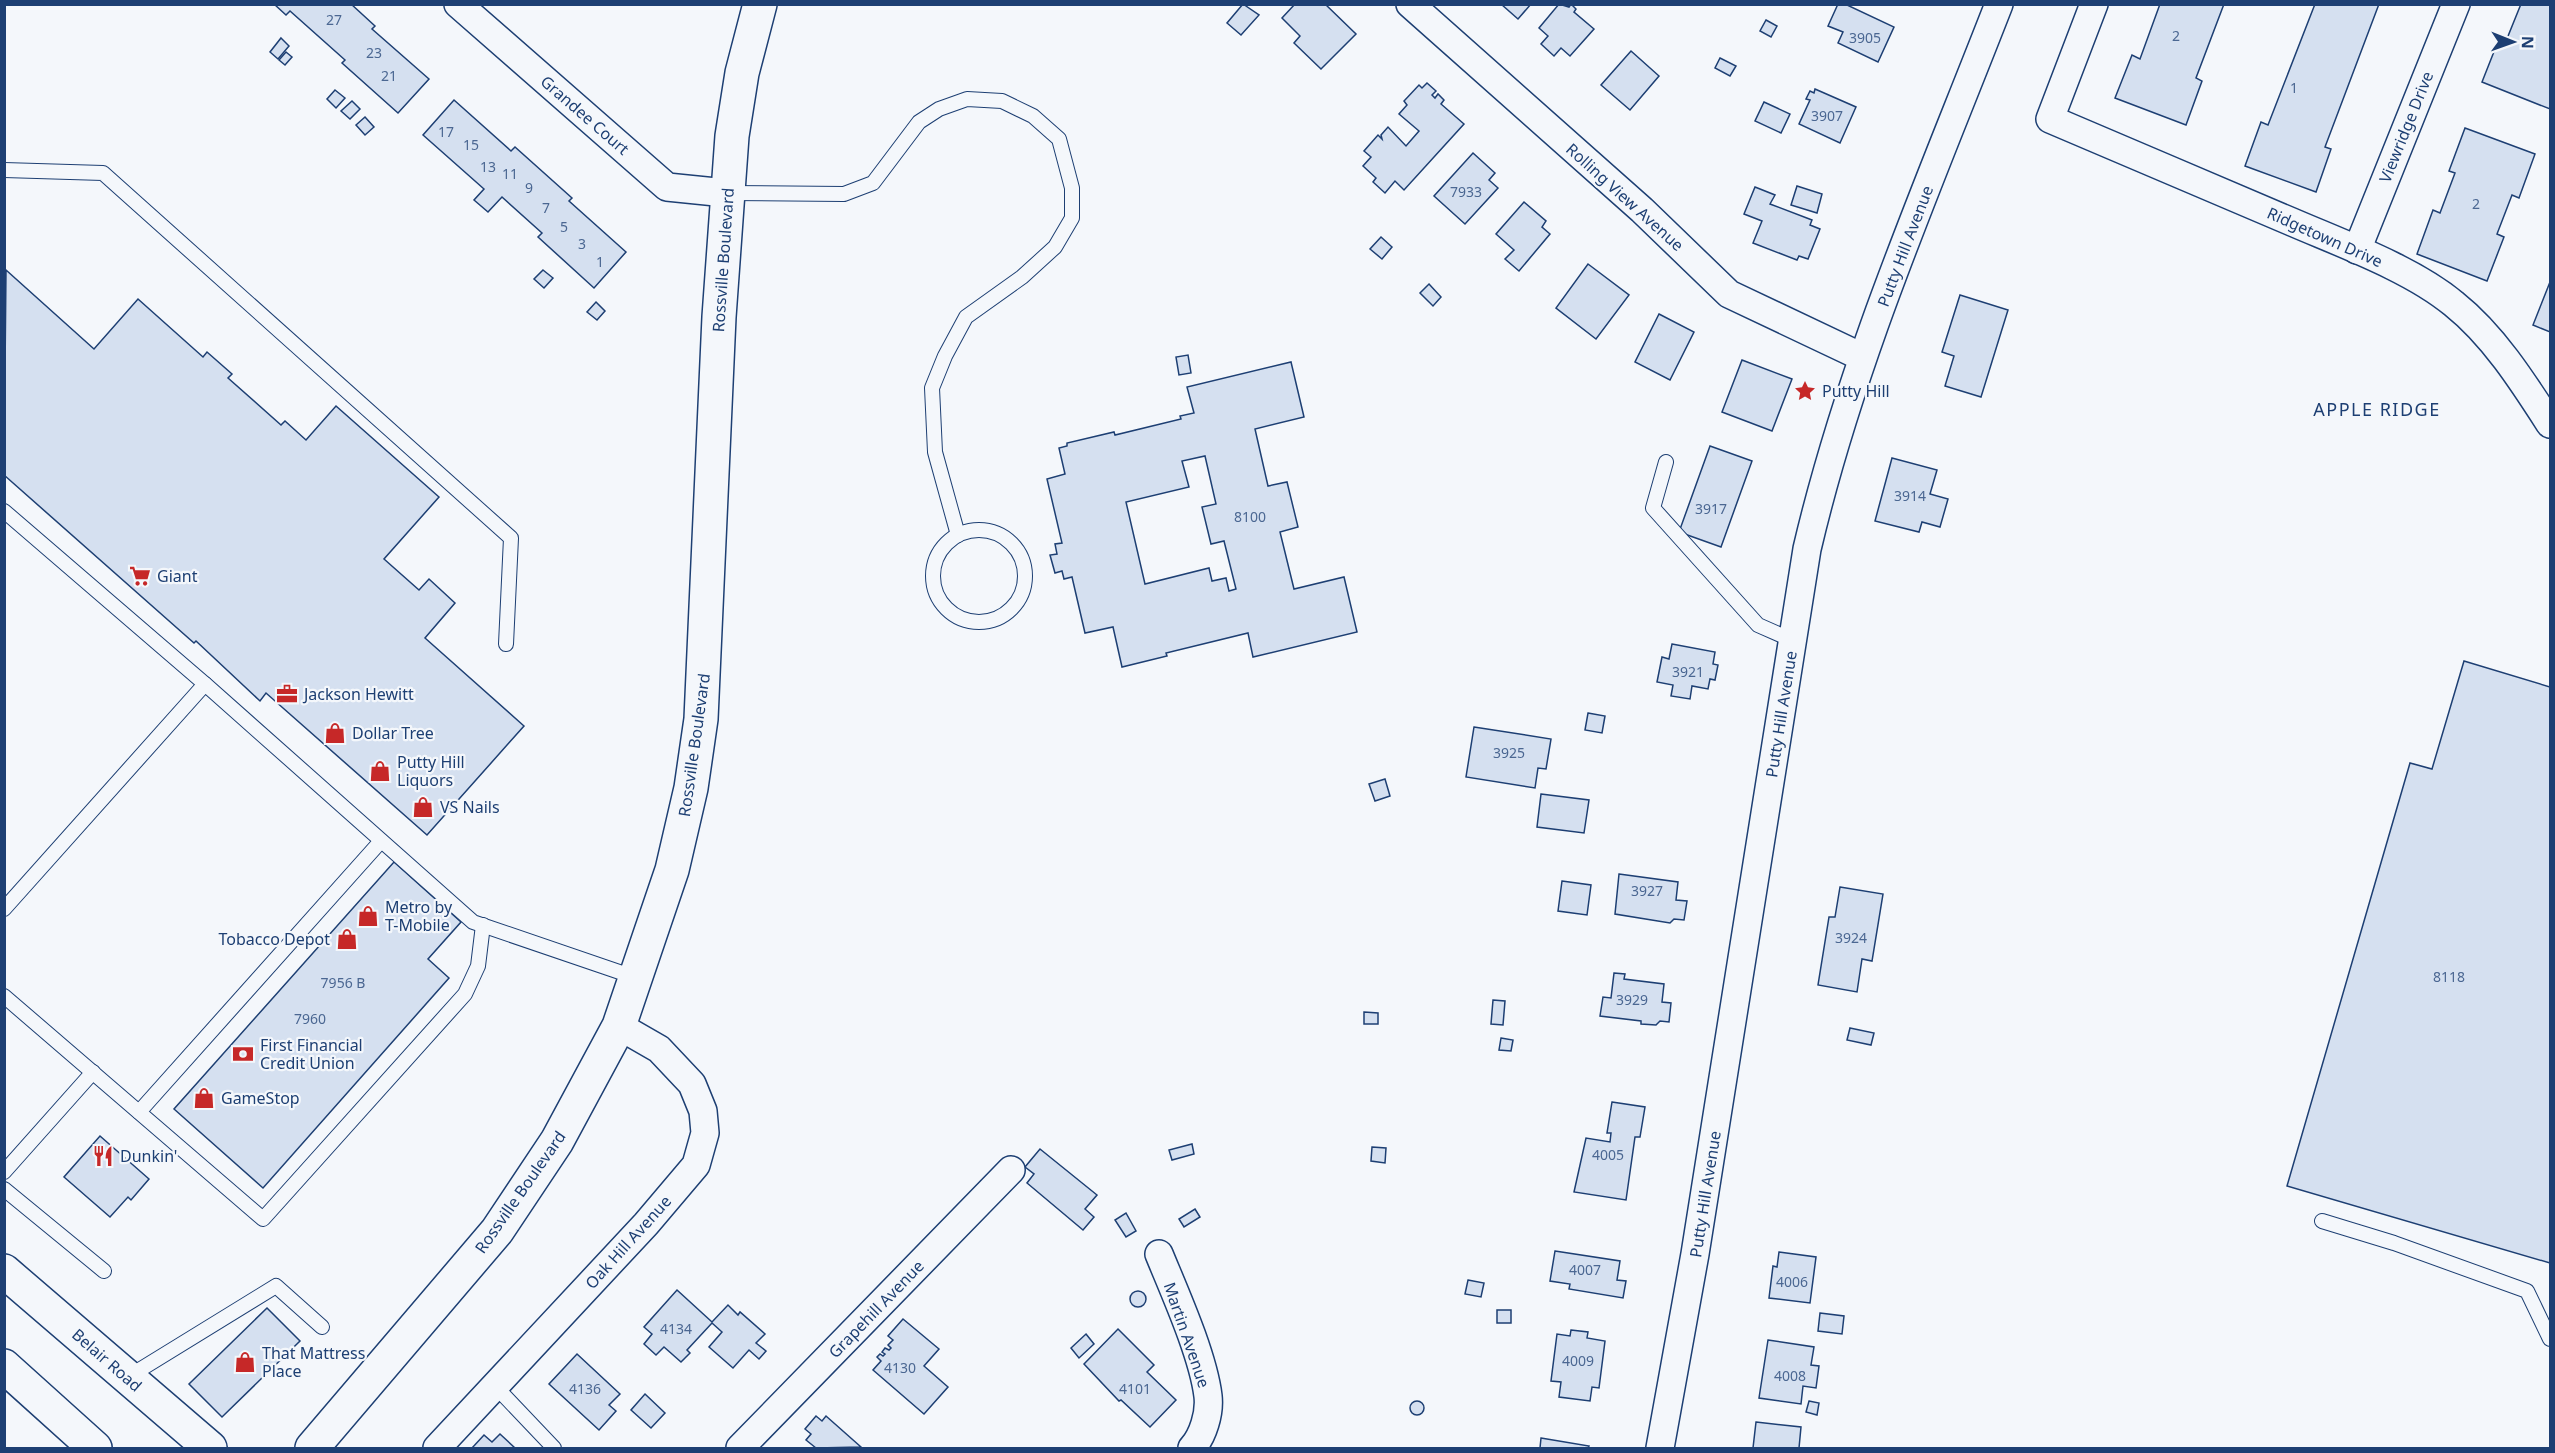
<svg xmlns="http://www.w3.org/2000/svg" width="2555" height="1453" font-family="'Noto Sans',sans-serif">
<rect width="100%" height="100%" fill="#f4f7fb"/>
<!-- building -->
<g fill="#d5e0f0" stroke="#1d3f73" stroke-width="1.5" fill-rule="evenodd">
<polygon points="274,4 351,4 375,26 372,29 429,79 398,113 342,63 345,60 290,11 286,15"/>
<polygon points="1243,4 1259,15 1241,35 1227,23"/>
<polygon points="1295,4 1325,4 1356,34 1321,69 1294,43 1300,36 1282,18"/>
<polygon points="1501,4 1531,4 1518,19"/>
<polygon points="1559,4 1569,7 1571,4 1576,9 1574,12 1594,29 1570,56 1561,48 1554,56 1541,44 1548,36 1539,28"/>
<polygon points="1838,4 1845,4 1894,27 1878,62 1838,43 1843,32 1828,26"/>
<polygon points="2160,4 2224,4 2196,78 2202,81 2186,125 2115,98 2132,55 2140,59"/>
<polygon points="2315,4 2379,4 2325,147 2331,149 2316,192 2245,166 2261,122 2268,125"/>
<polygon points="2521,4 2550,4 2550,109 2482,82 2499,39 2506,41"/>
<polygon points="1766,20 1777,26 1771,37 1760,31"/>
<polygon points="281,38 289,46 278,59 270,52"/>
<polygon points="1631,51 1659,76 1630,110 1601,85"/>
<polygon points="286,52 292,57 285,65 279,60"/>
<polygon points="1720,58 1736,66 1730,76 1715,68"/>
<polygon points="1427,83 1436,91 1432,95 1435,98 1438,94 1444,100 1441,104 1464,124 1404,190 1395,181 1385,193 1373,182 1376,178 1363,166 1371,157 1364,151 1378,135 1382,139 1381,135 1388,127 1406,146 1419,131 1399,114 1407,105 1404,101 1419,85 1422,88"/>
<polygon points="1815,89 1856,107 1840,143 1799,124 1810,100 1806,99 1810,91 1814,93"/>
<polygon points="335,90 345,98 336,108 327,99"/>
<polygon points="454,100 511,151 515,147 572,198 569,201 626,252 594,288 538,237 542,233 502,197 488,212 474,200 484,189 423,135"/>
<polygon points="352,101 360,109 350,119 341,111"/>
<polygon points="1764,102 1790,114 1781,133 1755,121"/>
<polygon points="365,117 374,127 365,135 356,125"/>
<polygon points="2465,128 2535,154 2519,198 2512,195 2497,234 2504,237 2487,281 2417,254 2433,210 2440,213 2455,173 2449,171"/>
<polygon points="1473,153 1495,173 1489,180 1498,188 1465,224 1434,196"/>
<polygon points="1797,186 1822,194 1817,213 1791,205"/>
<polygon points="1755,187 1775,195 1770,204 1812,220 1810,225 1820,229 1808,259 1799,256 1797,260 1753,243 1762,221 1744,214"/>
<polygon points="1524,202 1546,221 1542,227 1550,234 1519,271 1505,259 1514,250 1496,234"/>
<polygon points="1381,237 1392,247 1382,259 1370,249"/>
<polygon points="1588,264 1629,295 1596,339 1556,308"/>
<polygon points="6,270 94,349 138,299 203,357 207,352 232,374 228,378 281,425 285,421 306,440 336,406 439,497 384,559 419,590 429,579 455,603 425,638 524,726 427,835 266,693 260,701 196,641 194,643 4,475"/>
<polygon points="543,270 553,278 544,288 534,279"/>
<polygon points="2550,282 2550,332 2533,325"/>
<polygon points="1429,284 1441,297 1433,306 1420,293"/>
<polygon points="1960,295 2008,310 1981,397 1945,386 1954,356 1942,352"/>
<polygon points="596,302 605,311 597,320 587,312"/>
<polygon points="1659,314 1694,332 1670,380 1635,362"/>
<polygon points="1188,355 1191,373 1179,375 1176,357"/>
<polygon points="1742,360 1792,379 1772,431 1722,412"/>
<path d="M1291 362 1304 417 1255 429 1268 486 1287 482 1298 527 1280 532 1294 589 1344 577 1357 632 1253 657 1248 633 1166 653 1167 656 1122 667 1113 627 1085 633 1072 577 1064 579 1062 571 1055 573 1050 555 1057 554 1055 544 1062 543 1047 479 1065 474 1059 448 1067 446V443L1114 432 1115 435 1181 419 1180 416 1194 413 1187 387ZM1205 456 1216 504 1202 507 1211 544 1224 541 1236 589 1229 591 1226 578 1212 581 1209 568 1145 584 1126 502 1189 487 1182 461Z"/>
<polygon points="1710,446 1752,461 1721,547 1679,532"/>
<polygon points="1892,458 1937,470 1930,494 1948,499 1940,527 1922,522 1919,532 1875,521"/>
<polygon points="1672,644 1715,652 1713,664 1718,665 1715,680 1710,679 1708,689 1692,686 1690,699 1671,696 1673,685 1657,682 1662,657 1669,659"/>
<polygon points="2464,661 2550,687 2550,1263 2287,1186 2410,763 2432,769"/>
<polygon points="1588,713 1605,716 1602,733 1585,730"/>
<polygon points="1474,727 1551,739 1546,769 1538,768 1535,788 1466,777"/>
<polygon points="1385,779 1390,796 1375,801 1369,784"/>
<polygon points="1541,794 1589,800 1584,833 1537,827"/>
<polygon points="394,862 461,922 428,959 449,978 263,1188 174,1109"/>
<polygon points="1619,874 1678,882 1676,900 1687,901 1684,920 1674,919 1670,923 1615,914"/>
<polygon points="1562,881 1591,885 1587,915 1558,911"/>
<polygon points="1840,887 1883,894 1872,961 1862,959 1857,992 1818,985 1829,917 1835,917"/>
<polygon points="1614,973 1625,974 1624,979 1664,984 1662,1002 1671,1003 1669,1022 1660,1021 1656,1025 1641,1024 1641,1021 1600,1016 1603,997 1611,998"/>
<polygon points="1493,1000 1505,1001 1503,1025 1491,1024"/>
<polygon points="1364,1012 1378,1013 1378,1024 1364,1024"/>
<polygon points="1850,1028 1874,1033 1871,1045 1847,1040"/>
<polygon points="1501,1038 1513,1040 1511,1051 1499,1050"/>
<polygon points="1612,1102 1645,1107 1640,1137 1635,1137 1626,1200 1574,1192 1586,1138 1610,1142 1611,1133 1607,1133"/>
<polygon points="100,1136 149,1179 131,1200 128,1197 110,1217 64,1177"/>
<polygon points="1192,1144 1194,1154 1172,1160 1169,1150"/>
<polygon points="1372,1147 1386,1148 1385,1163 1371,1161"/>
<polygon points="1040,1149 1097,1195 1085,1209 1094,1217 1083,1230 1027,1183 1034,1174 1025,1167"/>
<polygon points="1195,1209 1200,1217 1184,1227 1179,1219"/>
<polygon points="1126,1213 1136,1231 1126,1237 1115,1220"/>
<polygon points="1555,1251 1620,1261 1617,1280 1626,1281 1623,1298 1569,1289 1570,1284 1550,1281"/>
<polygon points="1779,1252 1816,1257 1810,1303 1769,1298 1773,1266 1777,1267"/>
<polygon points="1468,1280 1484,1283 1481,1297 1465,1294"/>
<polygon points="677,1290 712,1322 728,1305 738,1315 740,1312 765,1334 756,1343 766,1351 759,1359 749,1350 733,1368 709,1347 722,1332 712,1323 687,1350 690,1353 681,1362 664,1347 656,1355 644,1344 652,1334 644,1327"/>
<circle cx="1138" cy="1299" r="8"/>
<polygon points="267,1308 300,1341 222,1417 189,1384"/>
<rect x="1497" y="1310" width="14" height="13"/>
<polygon points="1820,1313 1844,1316 1842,1334 1818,1331"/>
<polygon points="903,1319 939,1349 924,1366 948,1387 924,1414 873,1370 881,1361 877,1357 880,1354 883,1356 885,1354 882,1352 885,1348 889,1350 891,1348 888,1345 893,1340 888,1336"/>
<polygon points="1118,1329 1154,1365 1147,1372 1176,1400 1150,1427 1121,1400 1119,1401 1084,1364"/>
<polygon points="1571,1330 1588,1332 1587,1338 1605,1341 1599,1388 1592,1387 1590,1401 1559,1397 1561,1382 1551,1381 1557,1334 1570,1336"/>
<polygon points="1086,1334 1094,1344 1079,1358 1071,1348"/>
<polygon points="1768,1340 1814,1347 1811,1365 1819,1366 1816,1388 1803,1386 1801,1404 1759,1398"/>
<polygon points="577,1354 620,1394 609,1405 616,1411 599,1430 549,1384"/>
<polygon points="645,1394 665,1413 651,1428 631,1410"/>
<circle cx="1417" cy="1408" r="7"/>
<polygon points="1809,1401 1819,1403 1817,1415 1806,1412"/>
<polygon points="816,1416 822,1421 826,1416 861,1447 816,1448 806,1440 811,1434 805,1429"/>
<polygon points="1756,1422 1801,1427 1799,1448 1753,1448"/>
<polygon points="500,1434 515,1448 472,1448 484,1435 492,1442"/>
<polygon points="1541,1438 1589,1446 1588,1448 1540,1448"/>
</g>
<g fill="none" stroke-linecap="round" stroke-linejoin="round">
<defs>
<g id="service">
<polyline points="4,170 103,173 511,538 506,644"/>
<polyline points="726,193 844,194 873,183 919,122 939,109 967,99 1002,101 1033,116 1059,139 1072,188 1072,218 1055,247 1022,277 966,317 945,356 932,388 935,452 958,535"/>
<polyline points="1666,462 1653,508 1758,625 1792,640"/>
<polyline points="4,511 205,684"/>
<circle cx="979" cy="576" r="46"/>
<polyline points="4,909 205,684 473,922 637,978"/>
<polyline points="4,996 263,1219 465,994 478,966 483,925"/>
<polyline points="139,1112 381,841"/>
<polyline points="4,1172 93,1072"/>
<polyline points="4,1189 104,1271"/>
<polyline points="2322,1221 2394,1243 2527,1291 2550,1339"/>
<polyline points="128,1377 276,1286 322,1327"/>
<polyline points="495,1386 554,1448"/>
</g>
<g id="minor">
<polyline points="458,4 667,187 726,193"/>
<polyline points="1410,4 1642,210 1729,294 1862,357"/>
<path d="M2094 4 2050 119C2131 153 2211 188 2292 222 2343 244 2412 269 2454 304 2493 335 2523 382 2550 424"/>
<polyline points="2357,250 2456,4"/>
<path d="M1159 1254C1175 1293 1203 1355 1208 1396 1210 1413 1203 1436 1192 1448"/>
<polyline points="437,1448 646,1224 696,1165 705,1133 703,1111 692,1084 659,1049 619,1026"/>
<polyline points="740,1448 1011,1170"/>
<path d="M1660 1448 1695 1254 1807 549C1851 361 1929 184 1999 4"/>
</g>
<polyline id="secondary" points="312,1448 497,1231 557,1141 619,1026 672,870 691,788 701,719 719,317 732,136 742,73 760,4"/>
<g id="trunk">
<polyline points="4,1271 210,1448"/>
<polyline points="4,1366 95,1448"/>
</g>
</defs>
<!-- service casing -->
<use href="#service" stroke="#1d3f73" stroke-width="16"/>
<!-- minor casing -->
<use href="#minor" stroke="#1d3f73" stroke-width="30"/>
<!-- secondary casing -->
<use href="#secondary" stroke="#1d3f73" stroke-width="36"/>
<!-- trunk casing -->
<use href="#trunk" stroke="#1d3f73" stroke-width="36"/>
<!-- service -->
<use href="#service" stroke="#f4f7fb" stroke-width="14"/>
<!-- minor -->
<use href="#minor" stroke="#f4f7fb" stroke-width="27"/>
<!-- secondary -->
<use href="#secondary" stroke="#f4f7fb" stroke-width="33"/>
<!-- trunk -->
<use href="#trunk" stroke="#f4f7fb" stroke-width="33"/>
</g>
<!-- icons -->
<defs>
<symbol id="sight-bare" viewBox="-9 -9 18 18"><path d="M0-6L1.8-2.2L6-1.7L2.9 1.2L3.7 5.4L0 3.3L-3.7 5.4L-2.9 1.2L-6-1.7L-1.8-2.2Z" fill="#c62828" stroke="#f4f7fb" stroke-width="2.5" paint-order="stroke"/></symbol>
<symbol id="supermarket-bare" viewBox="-9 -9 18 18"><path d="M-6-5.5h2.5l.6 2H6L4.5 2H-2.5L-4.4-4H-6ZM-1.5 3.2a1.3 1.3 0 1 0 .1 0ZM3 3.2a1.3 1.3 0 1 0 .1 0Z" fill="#c62828" stroke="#f4f7fb" stroke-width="2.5" paint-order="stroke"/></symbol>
<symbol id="office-bare" viewBox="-9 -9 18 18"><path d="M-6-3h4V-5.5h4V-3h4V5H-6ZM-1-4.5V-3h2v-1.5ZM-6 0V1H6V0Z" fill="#c62828" stroke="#f4f7fb" stroke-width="2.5" paint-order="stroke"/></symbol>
<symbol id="shop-bare" viewBox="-9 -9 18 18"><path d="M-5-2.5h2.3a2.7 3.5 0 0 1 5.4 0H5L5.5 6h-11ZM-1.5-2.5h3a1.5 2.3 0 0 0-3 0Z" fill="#c62828" stroke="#f4f7fb" stroke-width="2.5" paint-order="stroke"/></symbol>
<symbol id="bank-bare" viewBox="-9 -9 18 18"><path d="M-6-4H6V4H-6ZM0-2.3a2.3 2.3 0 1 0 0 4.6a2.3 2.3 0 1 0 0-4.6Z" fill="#c62828" stroke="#f4f7fb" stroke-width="2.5" paint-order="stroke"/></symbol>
<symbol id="restaurant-bare" viewBox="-9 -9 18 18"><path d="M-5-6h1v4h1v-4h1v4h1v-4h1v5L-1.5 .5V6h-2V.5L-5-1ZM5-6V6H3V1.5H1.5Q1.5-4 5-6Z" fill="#c62828" stroke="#f4f7fb" stroke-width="2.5" paint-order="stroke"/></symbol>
</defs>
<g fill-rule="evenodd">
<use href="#sight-bare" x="1790" y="376" width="30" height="30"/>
<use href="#supermarket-bare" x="125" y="561" width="30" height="30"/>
<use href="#office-bare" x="272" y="679" width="30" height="30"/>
<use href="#shop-bare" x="320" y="718" width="30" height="30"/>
<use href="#shop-bare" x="365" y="756" width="30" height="30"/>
<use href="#shop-bare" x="408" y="792" width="30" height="30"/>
<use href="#shop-bare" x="353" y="901" width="30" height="30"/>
<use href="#shop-bare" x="332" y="924" width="30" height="30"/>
<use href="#bank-bare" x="228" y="1039" width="30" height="30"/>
<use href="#shop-bare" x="189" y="1083" width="30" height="30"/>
<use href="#restaurant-bare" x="88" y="1141" width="30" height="30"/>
<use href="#shop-bare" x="230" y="1347" width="30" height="30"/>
</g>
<g text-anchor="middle" stroke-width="4.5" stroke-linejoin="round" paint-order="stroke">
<!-- number labels -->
<g font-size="14" fill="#4b6792">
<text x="334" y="25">27</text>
<text x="2176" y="41">2</text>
<text x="1865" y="43">3905</text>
<text x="374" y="58">23</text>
<text x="389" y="81">21</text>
<text x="2294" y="93">1</text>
<text x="1827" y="121">3907</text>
<text x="446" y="137">17</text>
<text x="471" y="150">15</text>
<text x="488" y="172">13</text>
<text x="510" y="179">11</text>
<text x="529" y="193">9</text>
<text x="1466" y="197">7933</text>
<text x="2476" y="209">2</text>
<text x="546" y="213">7</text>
<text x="564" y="232">5</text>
<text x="582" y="249">3</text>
<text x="600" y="267">1</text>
<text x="1910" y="501">3914</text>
<text x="1711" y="514">3917</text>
<text x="1250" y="522">8100</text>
<text x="1688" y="677">3921</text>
<text x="1509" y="758">3925</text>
<text x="1647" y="896">3927</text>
<text x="1851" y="943">3924</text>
<text x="2449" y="982">8118</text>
<text x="343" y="988">7956 B</text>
<text x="1632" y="1005">3929</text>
<text x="310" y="1024">7960</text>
<text x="1608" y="1160">4005</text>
<text x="1585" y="1275">4007</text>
<text x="1792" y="1287">4006</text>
<text x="676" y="1334">4134</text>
<text x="1578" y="1366">4009</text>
<text x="900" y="1373">4130</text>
<text x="1790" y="1381">4008</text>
<text x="585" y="1394">4136</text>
<text x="1135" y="1394">4101</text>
</g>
<!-- street labels -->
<g font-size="16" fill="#1d3f73" stroke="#f4f7fb">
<text transform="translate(585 115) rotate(41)" y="6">Grandee Court</text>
<text transform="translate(2406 127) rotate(-68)" y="6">Viewridge Drive</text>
<text transform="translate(1625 197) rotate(42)" y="6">Rolling View Avenue</text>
<text transform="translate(2325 237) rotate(24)" y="6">Ridgetown Drive</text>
<text transform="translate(1905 246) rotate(-69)" y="6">Putty Hill Avenue</text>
<text transform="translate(723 260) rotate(-86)" y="6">Rossville Boulevard</text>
<text transform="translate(1781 714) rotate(-81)" y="6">Putty Hill Avenue</text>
<text transform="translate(694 745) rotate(-82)" y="6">Rossville Boulevard</text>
<text transform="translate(520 1192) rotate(-55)" y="6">Rossville Boulevard</text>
<text transform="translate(1705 1194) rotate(-81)" y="6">Putty Hill Avenue</text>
<text transform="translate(628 1242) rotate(-48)" y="6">Oak Hill Avenue</text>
<text transform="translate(876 1309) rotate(-46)" y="6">Grapehill Avenue</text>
<text transform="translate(1187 1335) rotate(71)" y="6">Martin Avenue</text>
<text transform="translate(107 1360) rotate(41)" y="6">Belair Road</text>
</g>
<!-- poi labels -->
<g font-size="16" fill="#1d3f73" stroke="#f4f7fb" text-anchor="start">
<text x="1822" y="397">Putty Hill</text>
<text x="157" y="582">Giant</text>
<text x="304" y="700">Jackson Hewitt</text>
<text x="352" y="739">Dollar Tree</text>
<text x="397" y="768">Putty Hill<tspan x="397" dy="18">Liquors</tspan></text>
<text x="440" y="813">VS Nails</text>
<text x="385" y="913">Metro by<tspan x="385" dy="18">T-Mobile</tspan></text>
<text x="330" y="945" text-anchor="end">Tobacco Depot</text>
<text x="260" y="1051">First Financial<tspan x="260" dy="18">Credit Union</tspan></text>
<text x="221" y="1104">GameStop</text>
<text x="120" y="1162">Dunkin'</text>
<text x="262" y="1359">That Mattress<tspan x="262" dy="18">Place</tspan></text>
</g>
<!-- neighbourhood labels -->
<g font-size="18" letter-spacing="1.5" fill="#1d3f73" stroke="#f4f7fb">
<text x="2377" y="416">APPLE RIDGE</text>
</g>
</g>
<!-- border -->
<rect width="2555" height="1453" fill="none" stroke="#1d3f73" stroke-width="12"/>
<!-- north arrow -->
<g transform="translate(2513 42) rotate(91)" stroke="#f4f7fb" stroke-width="4.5" paint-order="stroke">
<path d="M0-4.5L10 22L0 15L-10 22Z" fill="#1d3f73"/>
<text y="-9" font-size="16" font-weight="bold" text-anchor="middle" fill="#1d3f73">N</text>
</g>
</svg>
